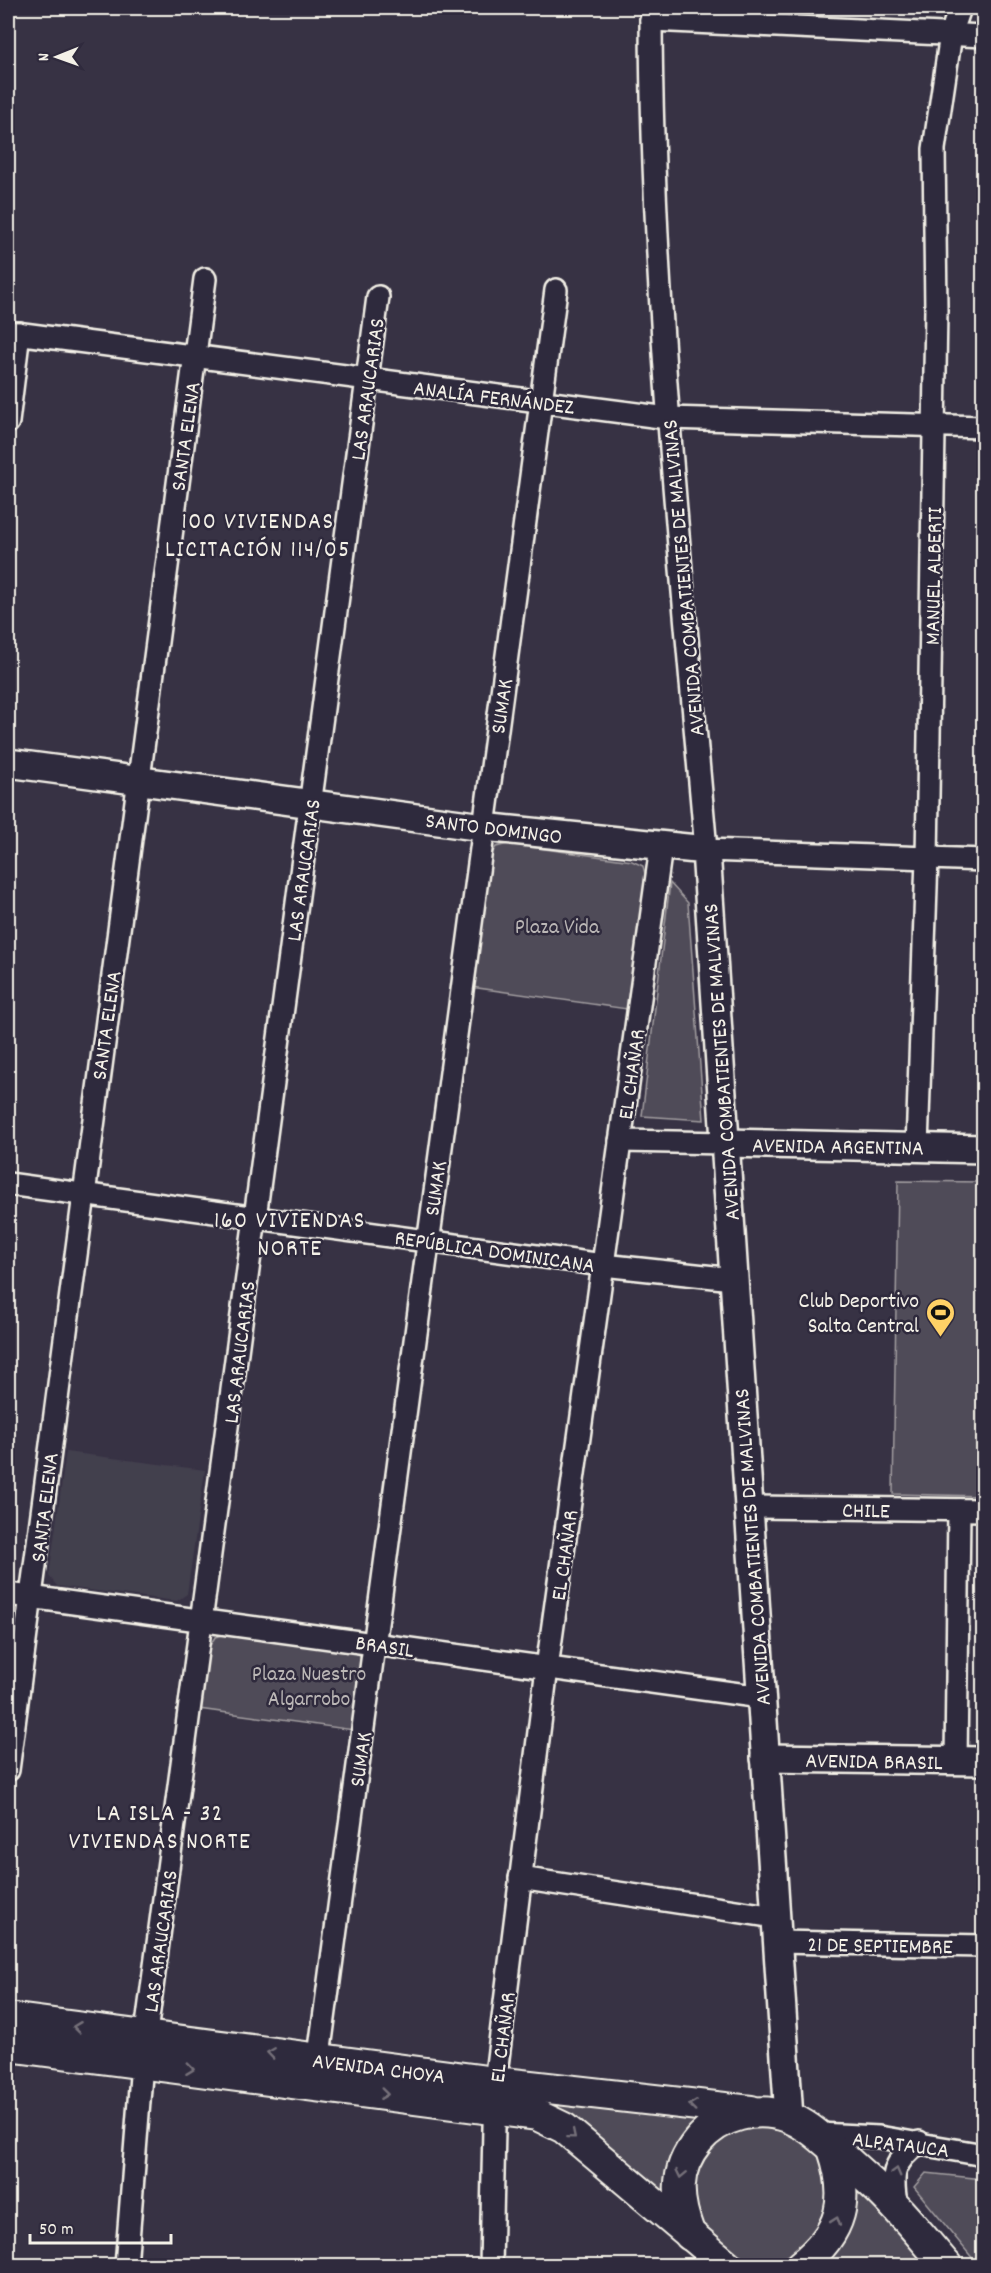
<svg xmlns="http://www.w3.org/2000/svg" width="991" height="2273" font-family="Dekko,sans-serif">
<rect width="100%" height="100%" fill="#373244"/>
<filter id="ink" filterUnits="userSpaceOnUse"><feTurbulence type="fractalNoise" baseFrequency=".0167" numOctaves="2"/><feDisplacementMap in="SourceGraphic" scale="12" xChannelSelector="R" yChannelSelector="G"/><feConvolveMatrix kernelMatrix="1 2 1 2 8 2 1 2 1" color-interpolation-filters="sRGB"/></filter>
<g filter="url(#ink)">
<!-- built -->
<polygon fill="#433f4e" points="66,1452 205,1470 187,1594 177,1601 57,1586 49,1576"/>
<!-- green -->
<g fill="#504b59" stroke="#a29ea0" stroke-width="1.5">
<polygon points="508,844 632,861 643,866 646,877 627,1009 471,987 490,856 496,847"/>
<polygon points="670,883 688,903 704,1120 642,1116"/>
<polygon points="898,1181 983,1182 983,1496 893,1494"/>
<polygon points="225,1634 348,1651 359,1654 363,1664 354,1730 199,1709 209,1647 215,1637"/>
<polygon points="523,2096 700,2119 668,2198"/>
<circle cx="761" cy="2193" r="68"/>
<polygon points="926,2173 983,2179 983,2265 978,2265 914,2187"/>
<polygon points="858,2191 924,2260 923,2264 818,2266 853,2194"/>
</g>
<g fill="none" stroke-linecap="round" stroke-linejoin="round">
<defs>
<g id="minor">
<path d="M653 8 651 20C652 297 682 574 706 850L984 860"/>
<polyline points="651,20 984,36"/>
<polyline points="8,332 668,418 984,427"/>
<polyline points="8,422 19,333"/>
<polyline points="620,1141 726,1143"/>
<polyline points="917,1147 927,858 936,310 934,149 951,34 960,8"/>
<polyline points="8,1184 603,1265 733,1279"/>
<polyline points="749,1507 984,1510"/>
<polyline points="8,1594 761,1697"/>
<polyline points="956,1761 959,1510"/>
<polyline points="8,1770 205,279"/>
<polyline points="520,1878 775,1917"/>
<polyline points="777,1942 984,1946"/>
<polyline points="317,2071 556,290"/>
<polyline points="818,2134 879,2137 984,2155"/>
<path d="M897 2209C891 2176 891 2163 919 2142"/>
<polyline points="126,2266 142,2063 378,297"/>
<polyline points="491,2266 495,2082 547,1668 661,847"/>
</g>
<g id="tertiary">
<polyline points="8,763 483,827 706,850 789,2118"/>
<polyline points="726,1143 984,1149"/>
<polyline points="765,1758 984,1761"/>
</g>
<g id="secondary">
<polyline points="8,2018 495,2082 751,2111"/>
<polyline points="8,2046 537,2115 564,2128 728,2266"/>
<path d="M690 2235C677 2201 673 2171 698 2141 720 2115 756 2106 788 2117 806 2124 819 2136 833 2148 849 2163 865 2176 880 2191 904 2214 925 2241 947 2266"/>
<path d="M800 2266C843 2232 850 2200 833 2149"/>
</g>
</defs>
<!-- minor casing -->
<use href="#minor" stroke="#f4f1e8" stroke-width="26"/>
<!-- tertiary casing -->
<use href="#tertiary" stroke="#f4f1e8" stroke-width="32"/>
<!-- secondary casing -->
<use href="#secondary" stroke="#f4f1e8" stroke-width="34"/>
<!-- minor -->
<use href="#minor" stroke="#2f2a3d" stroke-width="21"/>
<!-- tertiary -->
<use href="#tertiary" stroke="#2f2a3d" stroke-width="27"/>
<!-- secondary -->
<use href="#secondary" stroke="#2f2a3d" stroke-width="30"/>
</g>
<!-- one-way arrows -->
<defs><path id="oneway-chevron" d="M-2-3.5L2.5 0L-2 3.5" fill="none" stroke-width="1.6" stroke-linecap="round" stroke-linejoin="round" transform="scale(1.5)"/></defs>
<g stroke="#747079">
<use href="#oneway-chevron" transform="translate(77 2027) rotate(-173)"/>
<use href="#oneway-chevron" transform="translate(271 2053) rotate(-172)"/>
<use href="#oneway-chevron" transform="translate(190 2069) rotate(7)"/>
<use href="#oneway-chevron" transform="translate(384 2094) rotate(7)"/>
<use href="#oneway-chevron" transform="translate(693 2105) rotate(-173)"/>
<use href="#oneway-chevron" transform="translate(572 2135) rotate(40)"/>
<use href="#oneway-chevron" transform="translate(896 2172) rotate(-75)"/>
<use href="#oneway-chevron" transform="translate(681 2174) rotate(102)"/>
<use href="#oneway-chevron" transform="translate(836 2221) rotate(-71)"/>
</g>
</g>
<!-- icons -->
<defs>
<symbol id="stadium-pin" viewBox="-11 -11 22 30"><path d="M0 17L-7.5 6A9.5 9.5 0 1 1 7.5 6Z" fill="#ffd166" stroke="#2f2a3d"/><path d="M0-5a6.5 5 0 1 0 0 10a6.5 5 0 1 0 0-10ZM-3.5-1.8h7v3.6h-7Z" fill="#111"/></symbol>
</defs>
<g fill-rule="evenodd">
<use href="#stadium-pin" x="924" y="1296" width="33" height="45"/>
</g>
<g text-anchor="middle" stroke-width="5" stroke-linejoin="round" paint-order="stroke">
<!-- street labels -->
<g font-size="22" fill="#f4f1e8" stroke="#2f2a3d">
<text transform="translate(366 389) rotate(-82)" y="8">LAS ARAUCARIAS</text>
<text transform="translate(494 396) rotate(7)" y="8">ANALÍA FERNÁNDEZ</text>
<text transform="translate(184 436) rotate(-82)" y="8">SANTA ELENA</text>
<text transform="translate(932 576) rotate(-89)" y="8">MANUEL ALBERTI</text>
<text transform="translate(682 578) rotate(-95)" y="8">AVENIDA COMBATIENTES DE MALVINAS</text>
<text transform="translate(500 706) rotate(-82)" y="8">SUMAK</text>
<text transform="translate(494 827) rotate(7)" y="8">SANTO DOMINGO</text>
<text transform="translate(302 870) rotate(-82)" y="8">LAS ARAUCARIAS</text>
<text transform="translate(105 1025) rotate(-82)" y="8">SANTA ELENA</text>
<text transform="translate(720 1062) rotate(-94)" y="8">AVENIDA COMBATIENTES DE MALVINAS</text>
<text transform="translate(630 1074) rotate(-82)" y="8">EL CHAÑAR</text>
<text transform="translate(838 1145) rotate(1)" y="8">AVENIDA ARGENTINA</text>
<text transform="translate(434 1188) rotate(-82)" y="8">SUMAK</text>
<text transform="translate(495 1250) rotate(8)" y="8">REPÚBLICA DOMINICANA</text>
<text transform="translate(238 1352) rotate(-83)" y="8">LAS ARAUCARIAS</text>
<text transform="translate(43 1507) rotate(-83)" y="8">SANTA ELENA</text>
<text transform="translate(866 1509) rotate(1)" y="8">CHILE</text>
<text transform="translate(751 1547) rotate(-94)" y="8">AVENIDA COMBATIENTES DE MALVINAS</text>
<text transform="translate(563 1555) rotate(-82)" y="8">EL CHAÑAR</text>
<text transform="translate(385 1645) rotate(8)" y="8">BRASIL</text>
<text transform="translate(359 1759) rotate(-82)" y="8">SUMAK</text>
<text transform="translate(874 1760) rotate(1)" y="8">AVENIDA BRASIL</text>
<text transform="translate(159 1941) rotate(-82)" y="8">LAS ARAUCARIAS</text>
<text transform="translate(880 1944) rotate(1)" y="8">21 DE SEPTIEMBRE</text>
<text transform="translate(501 2037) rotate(-83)" y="8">EL CHAÑAR</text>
<text transform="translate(379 2067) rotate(7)" y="8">AVENIDA CHOYA</text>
<text transform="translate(901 2143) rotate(7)" y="8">ALPATAUCA</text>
</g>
<!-- park labels -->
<g font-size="22" fill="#bbb7b6" stroke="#2f2a3d">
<text x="557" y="933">Plaza Vida</text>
<text x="309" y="1680">Plaza Nuestro<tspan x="309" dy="25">Algarrobo</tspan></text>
</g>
<!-- poi labels -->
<g font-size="22" fill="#f4f1e8" stroke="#2f2a3d" text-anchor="end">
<text x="919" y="1307">Club Deportivo<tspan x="919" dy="25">Salta Central</tspan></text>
</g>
<!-- neighbourhood labels -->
<g font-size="24" letter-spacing="1.5" fill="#f4f1e8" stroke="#2f2a3d">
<text x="258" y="528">100 VIVIENDAS<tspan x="258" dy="28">LICITACIÓN 114/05</tspan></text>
<text x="290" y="1227">160 VIVIENDAS<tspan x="290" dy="28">NORTE</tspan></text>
<text x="160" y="1820">LA ISLA - 32<tspan x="160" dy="28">VIVIENDAS NORTE</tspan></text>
</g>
</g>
<!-- margin -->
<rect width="991" height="2273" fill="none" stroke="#2f2a3d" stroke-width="30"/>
<rect x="15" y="15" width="961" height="2243" fill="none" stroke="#f4f1e8" stroke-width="2" filter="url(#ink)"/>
<!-- north arrow -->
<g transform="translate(57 57) rotate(269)" stroke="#2f2a3d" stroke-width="4.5" paint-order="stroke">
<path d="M0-4.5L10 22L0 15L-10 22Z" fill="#f4f1e8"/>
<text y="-9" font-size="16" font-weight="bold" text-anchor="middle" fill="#f4f1e8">N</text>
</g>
<!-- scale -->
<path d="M30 2234v9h141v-9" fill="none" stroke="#f4f1e8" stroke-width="3"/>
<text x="39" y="2234" font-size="18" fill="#f4f1e8" stroke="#2f2a3d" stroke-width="4.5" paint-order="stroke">50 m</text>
</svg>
